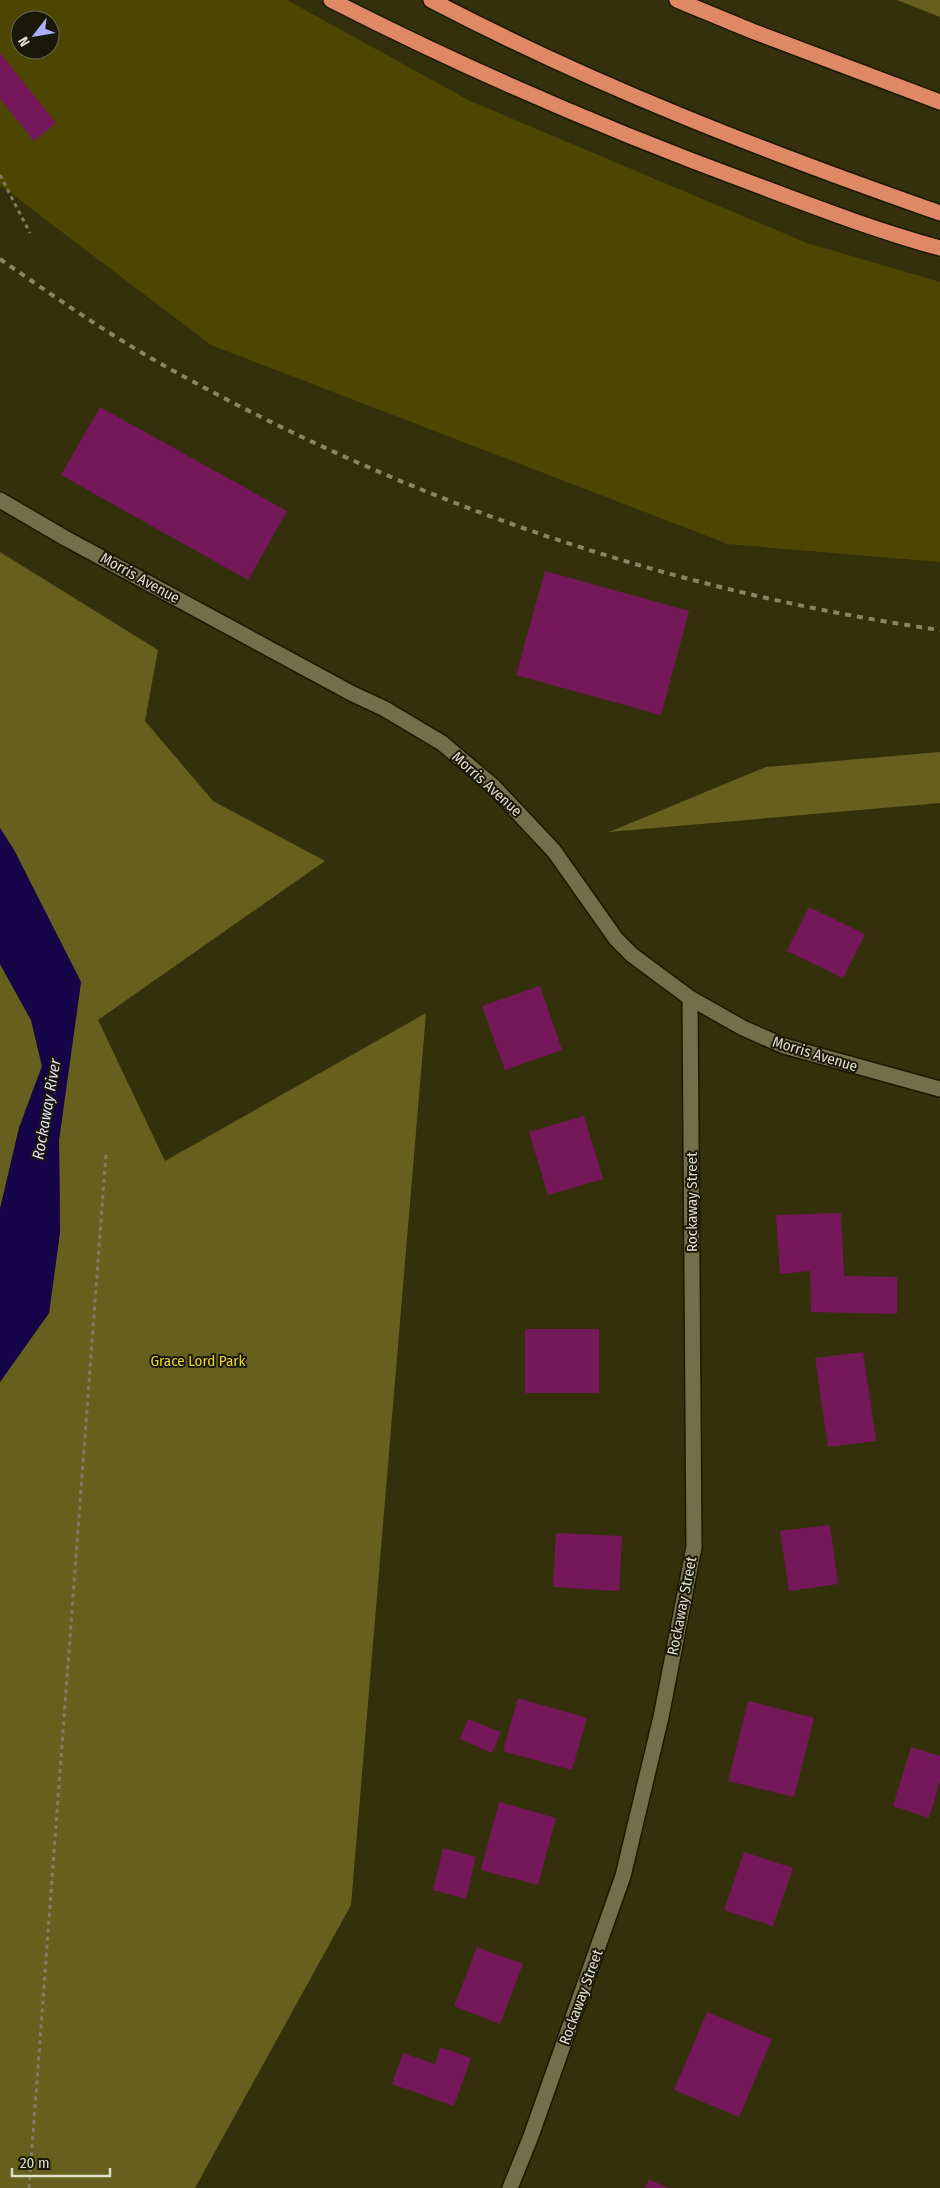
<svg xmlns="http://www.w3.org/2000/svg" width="940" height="2188" font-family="'Fira Sans Condensed',sans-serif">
<rect width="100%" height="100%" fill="#35300c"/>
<!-- green -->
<path fill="#4d4600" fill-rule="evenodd" d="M0 0H287L470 101 807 243 940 282V562L728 544 211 345 0 185ZM20 20H50V50H20Z"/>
<!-- forest -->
<g fill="#675f1d">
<polygon points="897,0 940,0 940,17"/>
<polygon points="0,552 158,650 145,721 213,801 325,861 98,1020 165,1161 426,1013 351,1905 195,2188 0,2188 0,1382 49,1313 60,1232 59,1140 81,982 14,850 0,828"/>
<polygon points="940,752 940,803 609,832 766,767"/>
<polygon points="0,964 31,1020 42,1066 19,1128 0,1209"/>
</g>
<!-- water -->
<polygon fill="#160449" points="0,828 14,850 81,982 59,1140 60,1232 49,1313 0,1382 0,1209 19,1128 42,1066 31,1020 0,964"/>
<!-- building -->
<g fill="#741859">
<polygon points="0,53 56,123 34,141 0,99"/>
<polygon points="100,407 287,511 248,580 61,475"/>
<polygon points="545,571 689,611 661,715 516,675"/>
<polygon points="809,907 865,934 843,978 787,951"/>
<polygon points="540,986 562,1050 505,1070 482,1006"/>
<polygon points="584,1116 603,1179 548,1195 529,1132"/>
<polygon points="841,1213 844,1276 897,1277 897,1314 811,1312 810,1271 780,1274 776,1215"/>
<rect x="525" y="1329" width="74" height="64"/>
<polygon points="863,1352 876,1441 828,1447 815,1358"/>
<polygon points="830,1525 838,1584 789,1591 780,1531"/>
<polygon points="556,1533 622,1536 619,1591 553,1587"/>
<polygon points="518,1698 587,1718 572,1770 503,1751"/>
<polygon points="748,1701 814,1718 794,1797 728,1781"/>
<polygon points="468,1719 501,1732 492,1753 460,1739"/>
<polygon points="911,1747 940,1756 940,1781 929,1818 893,1806"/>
<polygon points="499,1802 556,1818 538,1885 481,1870"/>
<polygon points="443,1848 476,1857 466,1899 433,1890"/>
<polygon points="744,1852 793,1868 773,1926 724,1910"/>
<polygon points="477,1947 523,1964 500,2024 454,2006"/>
<polygon points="707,2012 772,2039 739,2117 674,2090"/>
<polygon points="440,2047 471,2058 454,2106 392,2084 403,2053 435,2064"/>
<polygon points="649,2179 668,2188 645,2188"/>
</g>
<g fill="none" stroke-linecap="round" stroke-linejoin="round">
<defs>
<g id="street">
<polyline points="0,500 65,538 351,693 385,709 442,743 493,786 554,851 616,939 632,955 690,998 743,1028 784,1046 940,1089"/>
<polyline points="510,2188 531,2136 623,1876 661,1717 694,1547 690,998"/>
</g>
<g id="highway">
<path d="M331 0C468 70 610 131 754 184 815 207 877 231 940 248"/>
<path d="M431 0C595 86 766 152 940 213"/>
<polyline points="677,0 752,31 940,102"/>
</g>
</defs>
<!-- street casing -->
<use href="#street" stroke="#1b1800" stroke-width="18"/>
<!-- highway casing -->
<use href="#highway" stroke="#1b1800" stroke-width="18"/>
<!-- path -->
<g stroke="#817d60" stroke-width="3" stroke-dasharray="4 4" stroke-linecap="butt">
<polyline points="0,175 30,233"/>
<polyline points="29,2188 106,1154"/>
</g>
<!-- street -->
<use href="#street" stroke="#736f4a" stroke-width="15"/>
<!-- highway -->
<use href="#highway" stroke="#de8865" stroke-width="15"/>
<!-- rail -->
<path stroke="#878467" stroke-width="4" stroke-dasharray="6 6" stroke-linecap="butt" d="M0 259C59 300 118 341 181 375 417 505 674 592 940 630"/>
</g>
<g text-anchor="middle" stroke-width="4" stroke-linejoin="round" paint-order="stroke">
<!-- street labels -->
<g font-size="15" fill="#e0deca" stroke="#1a1809">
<text transform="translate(140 578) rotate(29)" y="5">Morris Avenue</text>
<text transform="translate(487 784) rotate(42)" y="5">Morris Avenue</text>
<text transform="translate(815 1054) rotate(17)" y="5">Morris Avenue</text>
<text transform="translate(692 1202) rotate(-90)" y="5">Rockaway Street</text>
<text transform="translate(682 1606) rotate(-79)" y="5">Rockaway Street</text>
<text transform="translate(581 1997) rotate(-70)" y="5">Rockaway Street</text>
</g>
<!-- park labels -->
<g font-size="15" fill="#ebd72b" stroke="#1a1809">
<text x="198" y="1366">Grace Lord Park</text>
</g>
<!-- water labels -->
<g font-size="16" font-style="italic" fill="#dddff8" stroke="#1a1809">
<text transform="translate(46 1109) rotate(-80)" y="6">Rockaway River</text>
</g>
</g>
<!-- north arrow -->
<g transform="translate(35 35) rotate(239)"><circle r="24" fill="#1a1809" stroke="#696756"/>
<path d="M0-4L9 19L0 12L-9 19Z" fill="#adaffb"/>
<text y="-8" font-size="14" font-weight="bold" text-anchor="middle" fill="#e0deca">N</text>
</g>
<!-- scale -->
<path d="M12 2168v8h98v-8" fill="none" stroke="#e0deca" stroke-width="2.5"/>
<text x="20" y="2168" font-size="15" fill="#e0deca" stroke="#1a1809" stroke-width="4" paint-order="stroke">20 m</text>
</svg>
